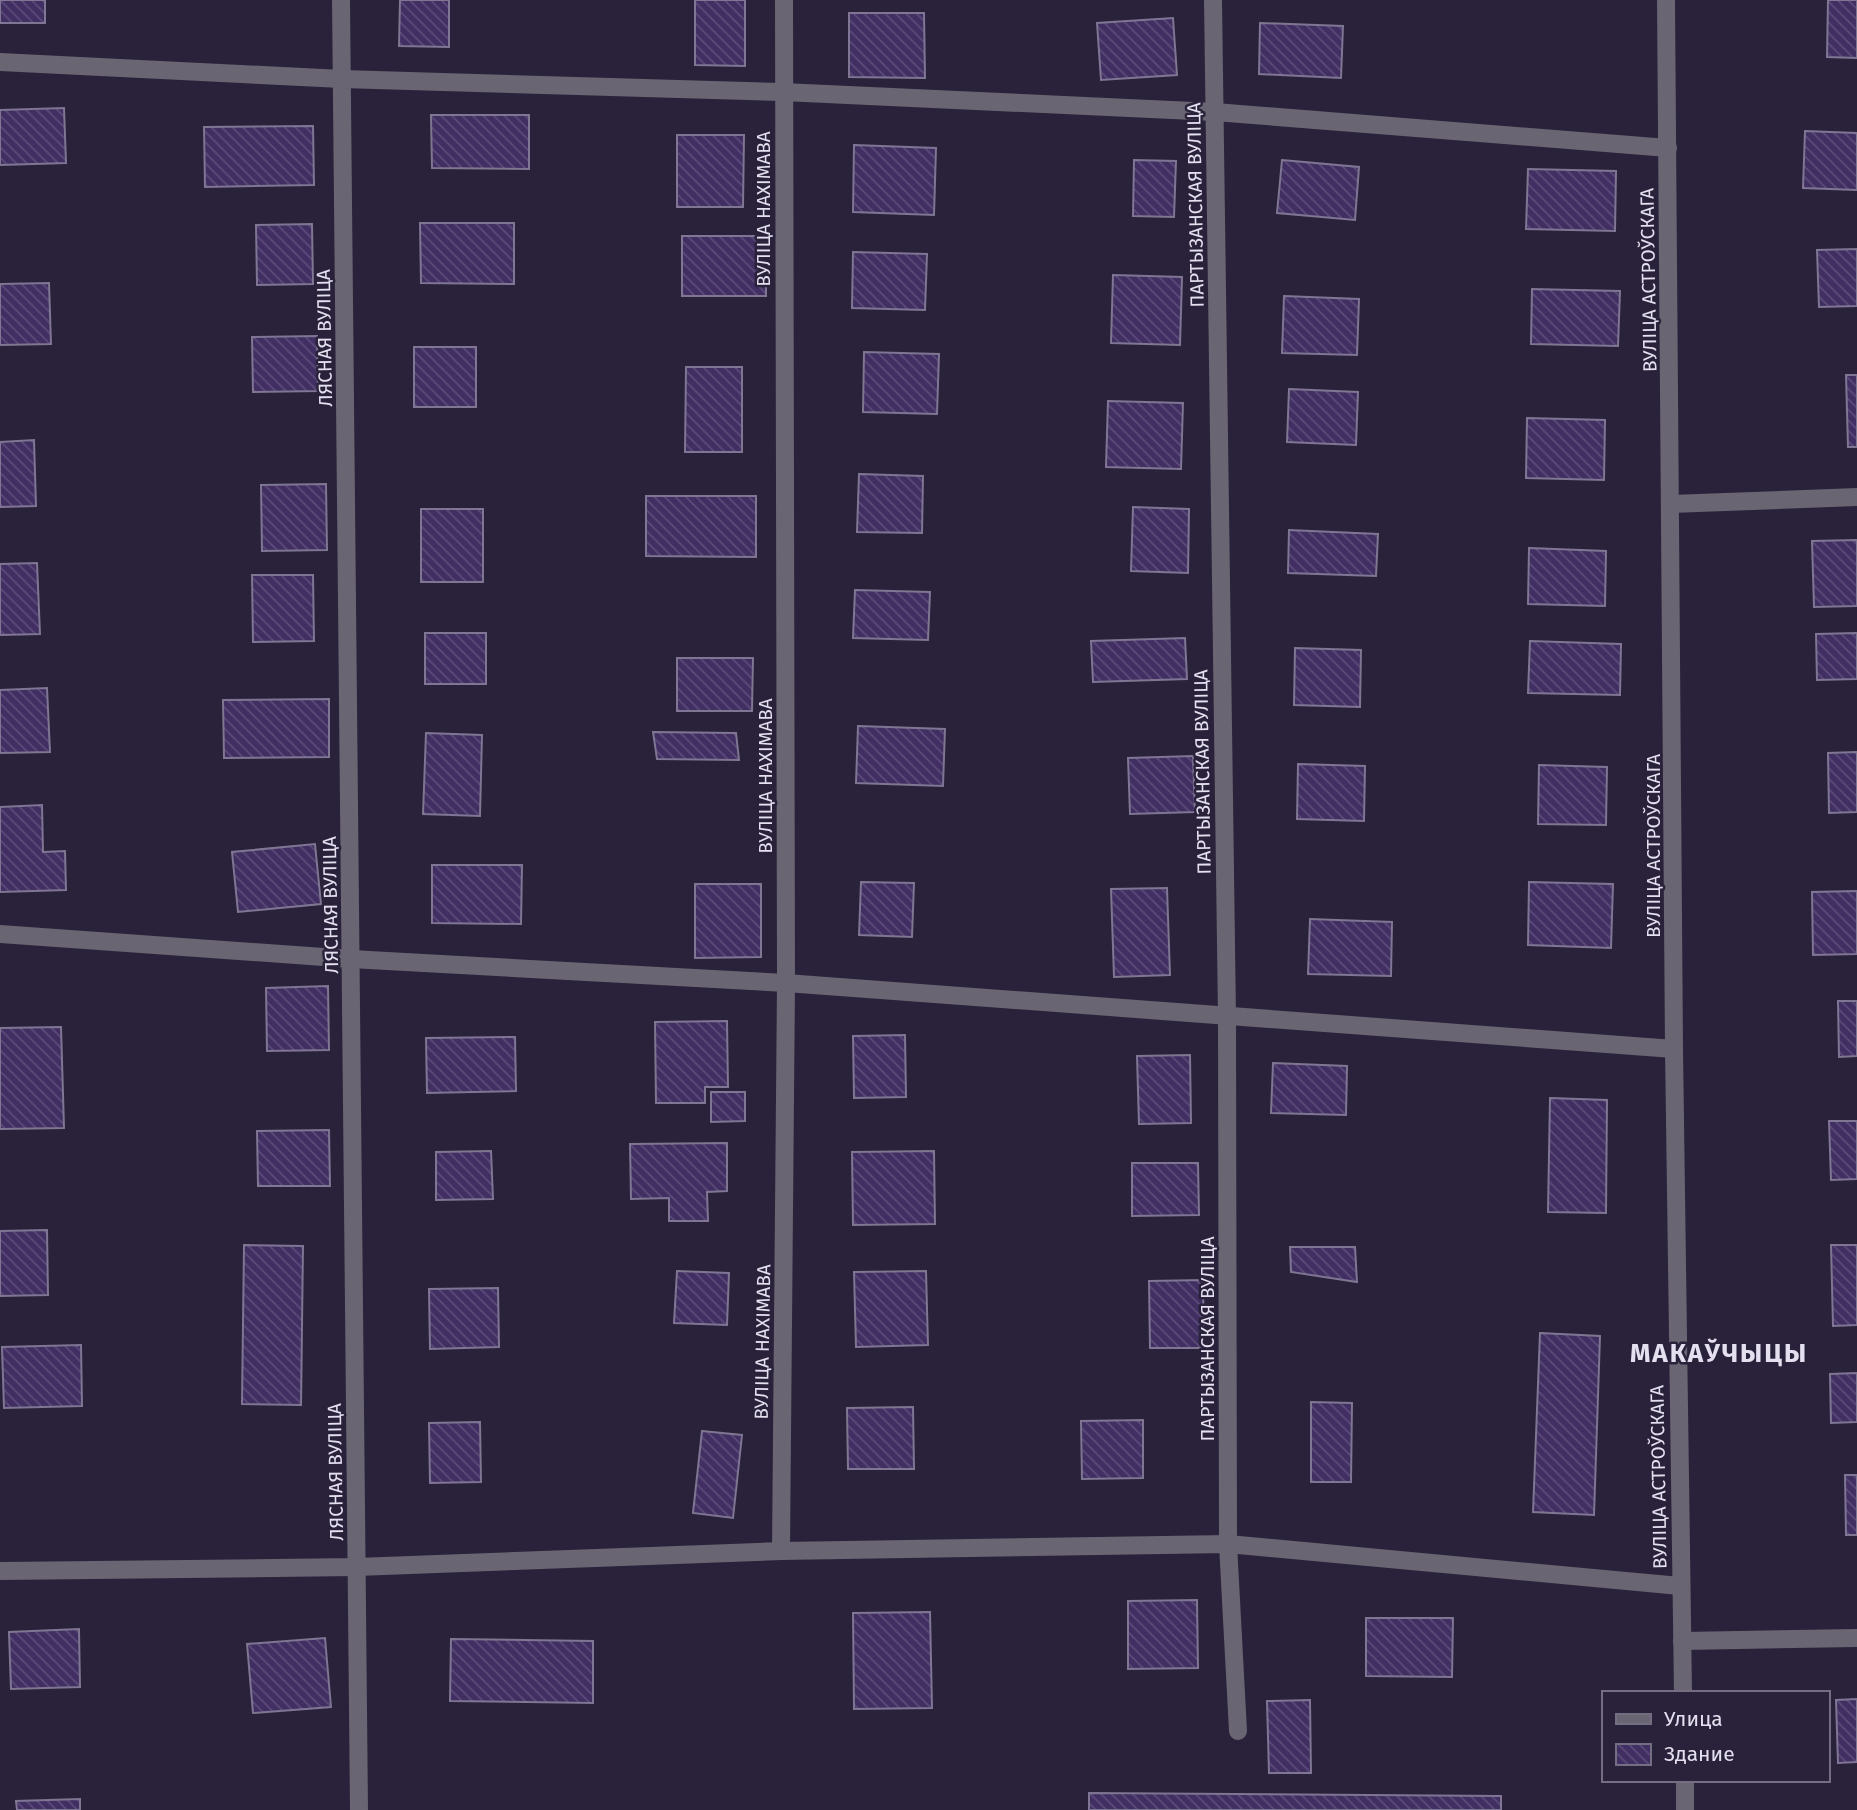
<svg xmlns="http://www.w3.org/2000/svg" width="1857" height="1810" font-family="'Fira Sans',sans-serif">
<defs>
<pattern id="building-back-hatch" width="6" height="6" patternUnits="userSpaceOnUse" patternTransform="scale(1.75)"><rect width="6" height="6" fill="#412e62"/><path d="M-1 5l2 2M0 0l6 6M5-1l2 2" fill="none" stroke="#5c4c79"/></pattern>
</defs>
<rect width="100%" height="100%" fill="#29223a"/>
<!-- building -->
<g fill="url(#building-back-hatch)" stroke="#7e7692" stroke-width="2">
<rect x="0" y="0" width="45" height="23"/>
<polygon points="400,0 449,0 449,47 399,46"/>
<polygon points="695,0 745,0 745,66 695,65"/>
<polygon points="1828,0 1857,0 1857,58 1827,57"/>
<polygon points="849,13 924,13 925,78 849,77"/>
<polygon points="1173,18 1177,75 1101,80 1097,23"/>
<polygon points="1260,23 1343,26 1341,78 1259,74"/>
<polygon points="64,108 66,163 0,165 0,110"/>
<polygon points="431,115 529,115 529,169 432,168"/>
<polygon points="313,126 314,185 205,187 204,127"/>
<polygon points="1805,131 1857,133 1857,190 1803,188"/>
<polygon points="677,135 744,135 743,207 677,207"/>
<polygon points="854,145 936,148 934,215 853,212"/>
<polygon points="1134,160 1176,161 1174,217 1133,216"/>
<polygon points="1282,160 1359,167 1355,220 1277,213"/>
<polygon points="1528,169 1616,171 1615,231 1526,229"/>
<polygon points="420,223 514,223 514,284 421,283"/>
<polygon points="312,224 313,284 257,285 256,225"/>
<rect x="682" y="236" width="84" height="60"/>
<polygon points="1857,249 1857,306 1819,307 1817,250"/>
<polygon points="853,252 927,254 925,310 852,308"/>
<polygon points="1113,275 1182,277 1180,345 1111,343"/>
<polygon points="49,283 51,344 0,345 0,284"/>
<polygon points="1532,289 1620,291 1618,346 1531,344"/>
<polygon points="1284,296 1359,299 1357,355 1282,353"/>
<polygon points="317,336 318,391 253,392 252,337"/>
<rect x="414" y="347" width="62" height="60"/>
<polygon points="864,352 939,354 937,414 863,412"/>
<polygon points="686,367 742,367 742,452 685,452"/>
<polygon points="1846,375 1857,375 1857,447 1848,447"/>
<polygon points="1289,389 1358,392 1356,445 1287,442"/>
<polygon points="1108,401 1183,403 1181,469 1106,467"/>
<polygon points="1527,418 1605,420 1604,480 1526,478"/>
<polygon points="34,440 36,506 0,507 0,442"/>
<polygon points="859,474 923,476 922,533 857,532"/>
<polygon points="326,484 327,550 262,551 261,485"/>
<polygon points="646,496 756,496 756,557 646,556"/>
<polygon points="1133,507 1189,509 1188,573 1131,571"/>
<rect x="421" y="509" width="62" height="73"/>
<polygon points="1289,530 1378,534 1376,576 1288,573"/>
<polygon points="1857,540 1857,606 1814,607 1812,541"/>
<polygon points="1529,548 1606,551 1605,606 1528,604"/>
<polygon points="37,563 40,634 0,635 0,564"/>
<polygon points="252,575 313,575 314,641 253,642"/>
<polygon points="855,590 930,592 928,640 853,638"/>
<rect x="425" y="633" width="61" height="51"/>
<polygon points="1857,633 1857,679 1817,680 1816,634"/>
<polygon points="1185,638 1187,679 1093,682 1091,641"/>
<polygon points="1530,641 1621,644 1620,695 1528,693"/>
<polygon points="1295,648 1361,650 1360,707 1294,705"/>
<polygon points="677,658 753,658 752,711 677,711"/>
<polygon points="47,688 50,752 0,753 0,690"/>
<polygon points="329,699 329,757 224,758 223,700"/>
<polygon points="858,726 945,729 943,786 856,783"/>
<polygon points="653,732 736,733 739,760 657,759"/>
<polygon points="426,733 482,735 480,816 423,814"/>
<polygon points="1857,752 1857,812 1829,813 1828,753"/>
<polygon points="1193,756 1195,812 1130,814 1128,758"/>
<polygon points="1298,764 1365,766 1364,821 1297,819"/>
<polygon points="1539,765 1607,767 1606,825 1538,824"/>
<polygon points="42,805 43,852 65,851 66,890 0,892 0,807"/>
<polygon points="315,844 321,904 238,912 232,852"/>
<polygon points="432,865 522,865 521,924 432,923"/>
<polygon points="861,882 914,883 912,937 859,935"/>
<polygon points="1529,882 1613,884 1611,948 1528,945"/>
<polygon points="695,884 761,884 761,957 695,958"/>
<polygon points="1167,888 1170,975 1114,977 1111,889"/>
<polygon points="1857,891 1857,954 1813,955 1812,892"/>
<polygon points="1310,919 1392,922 1391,976 1308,974"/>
<polygon points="328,986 329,1050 267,1051 266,988"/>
<polygon points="1838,1001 1857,1001 1857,1056 1839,1057"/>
<polygon points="727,1021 728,1087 705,1087 705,1103 656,1103 655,1022"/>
<polygon points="61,1027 64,1128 0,1129 0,1028"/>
<polygon points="905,1035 906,1097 854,1098 853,1036"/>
<polygon points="515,1037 516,1091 427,1093 426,1038"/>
<polygon points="1190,1055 1191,1123 1139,1124 1137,1056"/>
<polygon points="1273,1063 1347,1066 1346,1115 1271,1113"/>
<polygon points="711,1092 745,1092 745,1121 711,1122"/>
<polygon points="1550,1098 1607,1100 1606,1213 1548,1212"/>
<polygon points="1829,1121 1857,1121 1857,1179 1831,1180"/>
<polygon points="329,1130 330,1186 258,1186 257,1131"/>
<polygon points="727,1143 727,1191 707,1192 708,1221 669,1221 669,1198 631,1199 630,1144"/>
<polygon points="491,1151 493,1199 436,1200 436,1152"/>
<polygon points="934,1151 935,1224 853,1225 852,1152"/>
<polygon points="1132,1163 1198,1163 1199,1215 1132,1216"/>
<polygon points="47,1230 48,1295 0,1296 0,1231"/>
<polygon points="244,1245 303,1246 301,1405 242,1404"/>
<polygon points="1831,1245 1857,1245 1857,1325 1833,1326"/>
<polygon points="1290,1247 1355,1247 1357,1282 1291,1272"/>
<polygon points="677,1271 729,1273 727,1325 674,1323"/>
<polygon points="926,1271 928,1345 856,1347 854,1272"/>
<polygon points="1203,1280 1204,1348 1150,1348 1149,1281"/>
<polygon points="498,1288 499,1347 430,1349 429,1289"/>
<polygon points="1540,1333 1600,1336 1594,1515 1533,1512"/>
<polygon points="81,1345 82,1406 4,1408 2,1347"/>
<polygon points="1857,1373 1857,1422 1831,1423 1830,1374"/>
<polygon points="1311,1402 1352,1403 1351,1482 1311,1482"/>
<polygon points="913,1407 914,1469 848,1469 847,1408"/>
<polygon points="1143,1420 1143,1478 1082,1479 1081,1421"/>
<polygon points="480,1422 481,1482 430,1483 429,1423"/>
<polygon points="702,1431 742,1435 733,1518 693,1513"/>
<polygon points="1845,1475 1857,1475 1857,1535 1846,1535"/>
<polygon points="1197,1600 1198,1668 1128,1669 1128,1601"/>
<polygon points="930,1612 932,1708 854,1709 853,1613"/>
<polygon points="1366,1618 1453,1618 1452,1677 1366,1676"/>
<polygon points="79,1629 80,1687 11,1689 9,1632"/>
<polygon points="325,1638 331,1707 253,1713 247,1644"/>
<polygon points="451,1639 593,1641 593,1703 450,1701"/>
<polygon points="1857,1699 1857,1762 1838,1763 1836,1700"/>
<polygon points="1310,1700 1311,1773 1269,1773 1267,1701"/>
<polygon points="1089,1793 1501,1796 1501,1810 1089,1810"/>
<polygon points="80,1799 80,1810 17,1810 16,1801"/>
</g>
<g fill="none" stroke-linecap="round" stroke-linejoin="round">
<!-- minor -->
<g stroke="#696572" stroke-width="18">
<polyline points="341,0 359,1810"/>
<polyline points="1213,0 1227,1017 1228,1544 1238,1731"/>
<polyline points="1666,0 1674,1049 1683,1693"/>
<polyline points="0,62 342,79 783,92 1215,112 1668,148"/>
<polyline points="1671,504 1857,497"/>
<polyline points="0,934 351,959 786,983 1674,1049"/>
<polyline points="781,1551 786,983 784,0"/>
<polyline points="0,1571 357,1567 781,1551 1228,1544 1680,1586"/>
<polyline points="1682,1641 1857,1638"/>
<polyline points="1685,1780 1685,1810"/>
</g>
</g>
<g text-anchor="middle" stroke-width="5" stroke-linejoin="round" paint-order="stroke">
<!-- street labels -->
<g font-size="19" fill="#e4e0f0" stroke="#29223a">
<text transform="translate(1195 205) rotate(-91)" y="7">ПАРТЫЗАНСКАЯ ВУЛІЦА</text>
<text transform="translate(763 209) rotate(-90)" y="7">ВУЛІЦА НАХІМАВА</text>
<text transform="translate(1648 280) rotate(-91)" y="7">ВУЛІЦА АСТРОЎСКАГА</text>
<text transform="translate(324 338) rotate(-91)" y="7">ЛЯСНАЯ ВУЛІЦА</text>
<text transform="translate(1202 772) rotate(-91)" y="7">ПАРТЫЗАНСКАЯ ВУЛІЦА</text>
<text transform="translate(765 776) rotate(-90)" y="7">ВУЛІЦА НАХІМАВА</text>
<text transform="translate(1653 846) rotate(-90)" y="7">ВУЛІЦА АСТРОЎСКАГА</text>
<text transform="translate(330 905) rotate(-91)" y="7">ЛЯСНАЯ ВУЛІЦА</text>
<text transform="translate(1207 1339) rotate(-90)" y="7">ПАРТЫЗАНСКАЯ ВУЛІЦА</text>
<text transform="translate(762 1342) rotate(-89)" y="7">ВУЛІЦА НАХІМАВА</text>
<text transform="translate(335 1472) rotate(-91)" y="7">ЛЯСНАЯ ВУЛІЦА</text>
<text transform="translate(1658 1477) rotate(-91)" y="7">ВУЛІЦА АСТРОЎСКАГА</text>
</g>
<!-- district labels -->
<g font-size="26" font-weight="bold" letter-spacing="2" fill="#e4e0f0" stroke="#29223a">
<text x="1719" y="1362">МАКАЎЧЫЦЫ</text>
</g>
</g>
<!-- legend -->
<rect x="1602" y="1691" width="228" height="91" fill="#29223a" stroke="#746e83" stroke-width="2"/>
<rect x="1616" y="1714" width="35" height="10" fill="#696572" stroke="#746e83" stroke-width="2"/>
<text x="1664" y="1726" font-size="21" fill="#e4e0f0">Улица</text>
<rect x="1616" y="1744" width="35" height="21" fill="url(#building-back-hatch)" stroke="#746e83" stroke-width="2"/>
<text x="1664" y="1761" font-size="21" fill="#e4e0f0">Здание</text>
</svg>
